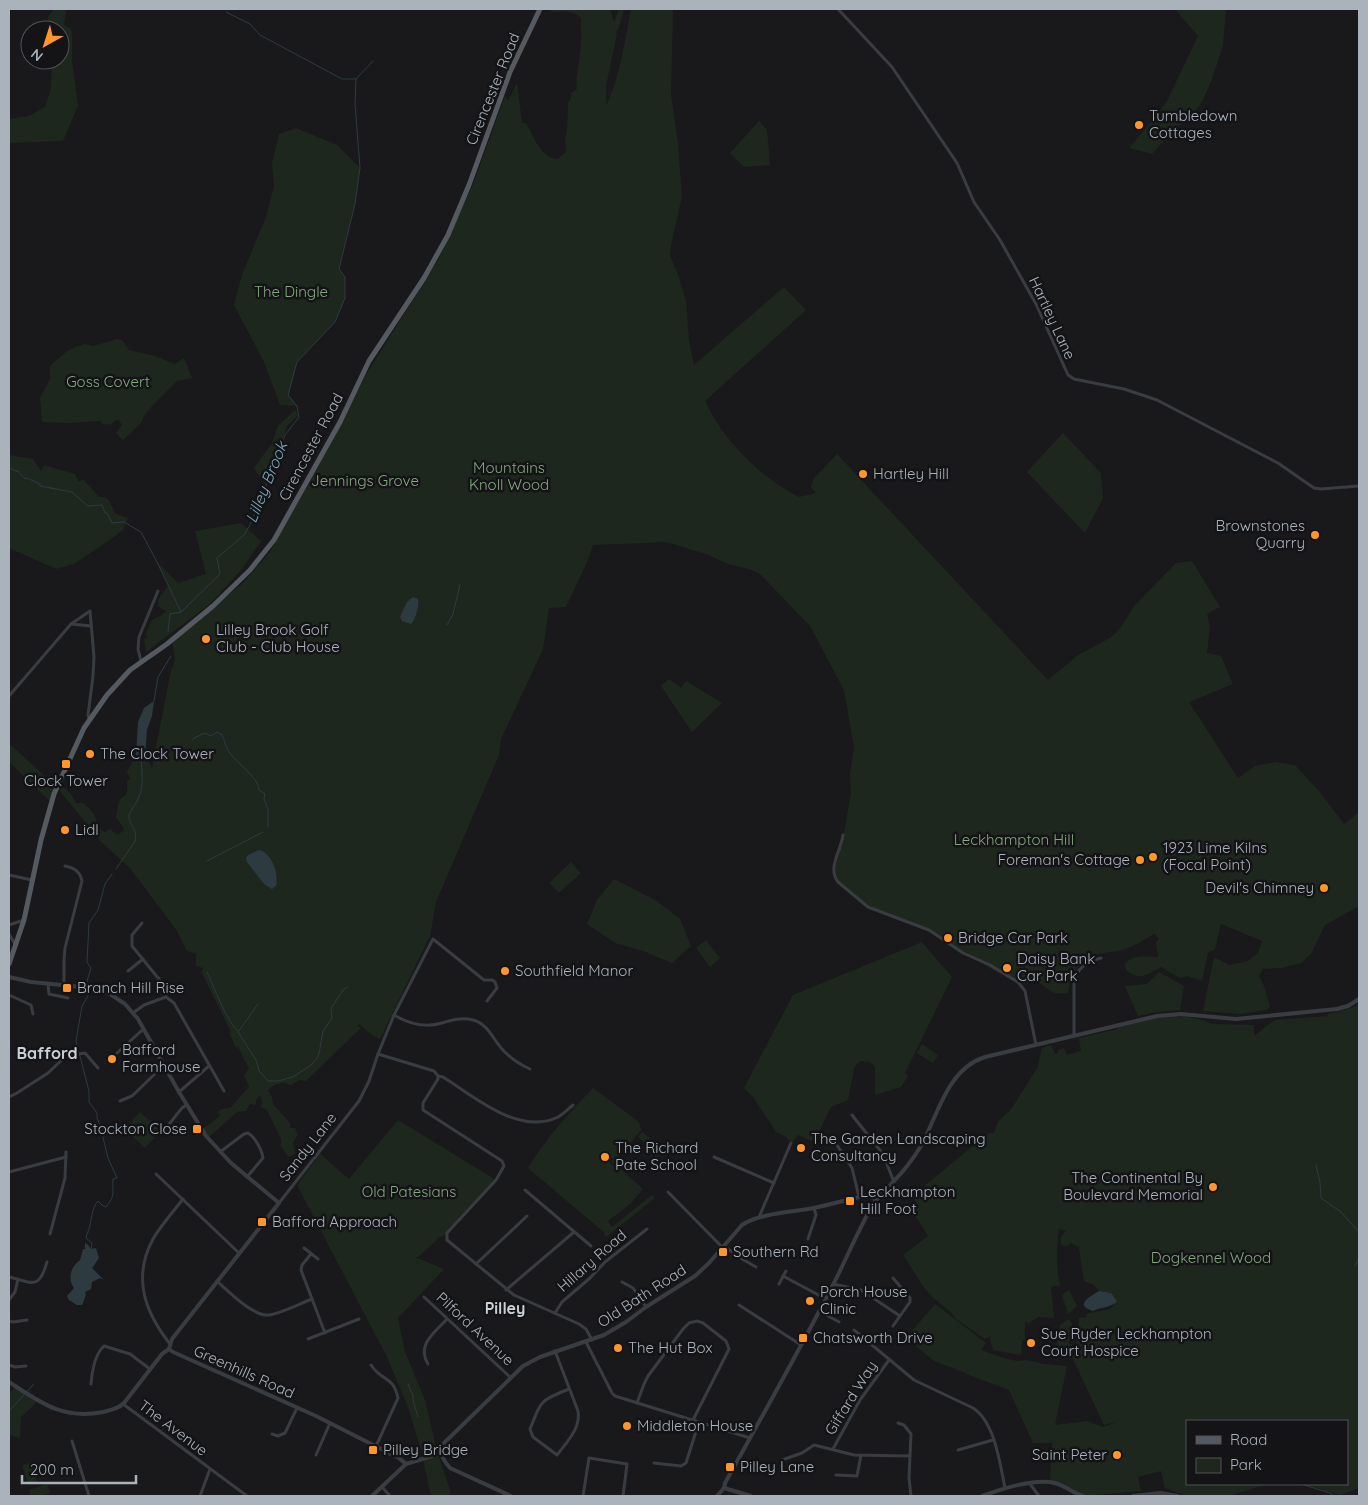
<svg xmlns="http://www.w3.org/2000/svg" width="1368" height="1505" font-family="Quicksand,sans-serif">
<rect width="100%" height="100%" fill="#19191b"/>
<!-- green -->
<g fill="#1e271e">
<polygon points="54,9 68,9 66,10 64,25 70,28 72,33 72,60 78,106 63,141 9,143 9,119 29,116 45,107 51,88 52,60 60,60 60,30 50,30 48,17"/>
<path d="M548 9H610L614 22 619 9H624L618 30 616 32 617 34 606 86V106C620 77 625 40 631 9H673L671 94 678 144 682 196 671 245 670 256 679 277 686 301 689 341 694 365 784 287 806 310 705 401C723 440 761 478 799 497L816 493 811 487 814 478 837 454 1048 680 1078 655 1110 638 1119 630 1135 605 1176 563 1192 561 1220 607 1207 614 1210 627 1207 653 1221 656 1233 684 1189 702 1238 778 1255 766 1276 762 1295 765 1319 791 1344 824 1359 812V906L1325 925 1311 954 1301 963 1281 968 1263 969 1259 976 1264 986 1270 1006 1267 1010 1240 1014 1203 1011 1214 957 1229 965 1248 961 1258 953 1262 941 1221 924 1215 949 1208 953 1202 981 1187 976 1180 978 1161 967C1146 974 1142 982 1126 970L1125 964C1134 954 1145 957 1158 957L1156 943 1159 938 1154 934C1144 940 1134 946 1123 950 1115 952 1107 952 1099 954 1079 957 1071 975 1068 993 1052 996 1049 989 1037 981L1019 985 956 948 937 934 868 907 838 883 833 873 842 844 851 793 850 774 854 747 844 690 810 626 761 575 752 570 728 564 706 554 666 542 593 545 588 560 566 607 549 608 543 649 501 739 499 755 436 902 430 936 380 1039 373 1036 359 1024 357 1026 361 1028 306 1081 300 1080 291 1085C282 1081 275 1084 268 1090L272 1097 273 1104 290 1123V1128H295L298 1135 293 1142 295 1154 288 1157 281 1146V1139L267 1110 261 1107 262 1101 260 1095 256 1100V1105L250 1104 246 1111 237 1112 209 1137 203 1129 220 1116 218 1112 221 1109 230 1108 249 1087 244 1075 249 1069 238 1047 236 1048 229 1033 231 1032 201 971 203 970V968L196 966V954L187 951 177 931 130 868 101 842 60 791 62 786 71 794 76 803H83C91 810 97 815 97 826L104 832 110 829 118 835 124 830 122 825 116 818 118 805 120 799 125 796 127 792V781L130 779 127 772 135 757 148 760 152 768 170 675 175 660 172 640 242 584 270 552 367 373 438 260 474 182 505 96 508 101 517 83 522 123H526C533 135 541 159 558 159L566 152 565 138 567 131 568 103 571 98V93L577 89C575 79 578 71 579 61 582 47 581 32 581 18 573 9 562 12 552 12Z"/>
<polygon points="1175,9 1226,9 1223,46 1212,79 1202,102 1191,116 1183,124 1177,126 1152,154 1129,148 1158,114 1167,101 1198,36"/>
<polygon points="759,121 767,130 770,165 744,167 730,153"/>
<polygon points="296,128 337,145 360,168 355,204 339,269 345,277 345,298 335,322 297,362 289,395 297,406 280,405 264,362 234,305 242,275 266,217 274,186 272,163 279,134"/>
<path d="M117 339 122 340 129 350 155 356 175 364 184 358 192 378 177 381 152 406 144 416 141 423 123 440 116 433 122 425 119 420H116C112 425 109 425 103 424L101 421 68 423 42 422 40 398 50 379V367L52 364 66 352 75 347 85 344 93 346Z"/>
<polygon points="295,410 298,415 287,426 267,487 254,468 272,443 278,426"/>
<polygon points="1063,433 1101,473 1103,498 1085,533 1027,472"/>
<path d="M9 455 33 459 41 471 44 465 75 474 79 482 83 479 99 497C110 495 111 507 116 514L128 518 123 530 111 539 74 564 56 569 9 548Z"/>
<polygon points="241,523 261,541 242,569 210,604 146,652 144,639 147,638 146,633 152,620 162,615 166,611 158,606 158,600 168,585 156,561 178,583 206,574 195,531"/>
<polygon points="669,679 681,688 686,681 722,703 692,732 661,686"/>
<path d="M9 744C25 757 39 772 55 785L50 801 9 762Z"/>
<polygon points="571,862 581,873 559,893 549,883"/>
<polygon points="614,879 657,901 680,919 691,946 672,963 643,951 615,943 587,924 597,900"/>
<polygon points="706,940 720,958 710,967 696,948"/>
<polygon points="922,942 952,977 905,1073 908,1076 901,1087 875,1095 875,1067 870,1062 860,1061 855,1066 854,1069 848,1100 831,1107 814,1142 798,1135 793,1142 789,1141 786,1137 776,1132 752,1096 744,1088 793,995"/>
<polygon points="1159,972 1184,986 1180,1010 1156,1012 1138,1016 1125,986 1147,984"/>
<path d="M1359 1004V1488L1340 1495 1304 1484H1347V1421H1187V1484H1267L1229 1496H1186L1165 1488 1161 1471 1138 1477 1141 1491 1082 1496 1050 1482 1052 1440 1051 1443H1033L1009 1390 966 1374 968 1370 966 1373 934 1361 906 1338 935 1304 986 1343 981 1350 1007 1359 1018 1361 1026 1360 1044 1364 1067 1366 1055 1425 1087 1421 1103 1427 1119 1421 1104 1425 1072 1357 1076 1348 1079 1318 1087 1317 1086 1314 1110 1309 1116 1303 1111 1293 1099 1291 1094 1285 1084 1281 1079 1248H1081L1071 1243 1067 1246 1061 1245V1237L1066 1231 1059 1229C1056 1248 1056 1266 1060 1285L1051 1287 1054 1318 1038 1317 1029 1323 1025 1322V1339L1022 1340 1021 1355 993 1350 990 1340 991 1336 985 1339 956 1319 950 1311 933 1298 925 1289 903 1255 928 1236 910 1208 917 1204 912 1196 974 1145 989 1133H994L998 1122 1012 1108 1037 1068 1042 1048 1051 1045 1055 1054 1058 1053V1050L1064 1048 1067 1055 1081 1051 1079 1038 1118 1029V1027L1157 1016 1174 1014 1180 1018 1182 1016 1203 1020 1212 1024 1254 1025V1036L1268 1025 1275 1020 1328 1016V1014L1352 1008Z"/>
<polygon points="922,1044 938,1055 933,1063 917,1053"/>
<path d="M593 1088 639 1122 641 1130 613 1164 611 1162 613 1159 612 1158 609 1162 614 1166 615 1164 643 1189 630 1204 608 1221 612 1227 652 1195 655 1198 606 1237 604 1235 605 1233 528 1168C546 1138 569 1113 593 1088Z"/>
<polygon points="140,1112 161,1131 145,1148 125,1129"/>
<polygon points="398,1120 496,1180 446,1235 440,1237 418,1257 415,1257 444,1269 398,1318 405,1352 425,1400 437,1451 450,1490 450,1496 431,1496 421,1450 408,1407 387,1357 297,1185 316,1160 315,1157 319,1153 349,1179"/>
<polygon points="642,1132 664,1150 657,1158 646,1149 648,1146 638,1137"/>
<polygon points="1069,1290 1077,1306 1068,1314 1062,1295"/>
<polygon points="1067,1320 1070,1320 1073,1327 1070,1330 1069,1344 1072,1344 1072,1349 1068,1354 1065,1353 1057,1344 1060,1325"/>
<polygon points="16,1386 38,1401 21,1417 20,1438 9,1435 9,1394"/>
<polygon points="31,1463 37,1482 28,1484 22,1465"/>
<polygon points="47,1484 50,1493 41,1496 31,1496 29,1490"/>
</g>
<!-- water -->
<g fill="#2d3b41">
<path d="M413 597 418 599C419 606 416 619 411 624L402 621 400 617 407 602Z"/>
<polygon points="154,701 152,716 147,730 145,756 141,758 136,755 138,722 144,708"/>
<path d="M259 850C272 853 279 874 276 886L272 889 264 884 247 862 246 858 248 855Z"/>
<path d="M85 1243 87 1244 91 1249 96 1248 99 1258 92 1268 104 1280 100 1278 92 1282 91 1289 85 1292 86 1295 82 1305H77L69 1300 67 1296 74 1288C67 1279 71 1266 80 1260L83 1249H85Z"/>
<path d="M1099 1291 1111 1293 1116 1300V1303C1108 1308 1100 1307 1093 1311 1073 1305 1091 1296 1099 1291Z"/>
</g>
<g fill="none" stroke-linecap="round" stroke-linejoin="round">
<!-- stream -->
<g stroke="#2d3b41" stroke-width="1">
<polyline points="226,12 250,24 260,35 342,79 356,79"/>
<polyline points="9,468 19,472 25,479 27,478 40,484 40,486 72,492 88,506 102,505 105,513 107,513 112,523 124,522 141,532 157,562 181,612"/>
<polyline points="447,625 453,614 460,585"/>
<polyline points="168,632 170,614 181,612 220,574 217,558 244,535 251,523 285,435 299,417 297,406 288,395 297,362 335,322 345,298 345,277 339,269 355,204 360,168 355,104 356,79 373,61"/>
<polyline points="154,701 158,677 171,656"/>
<path d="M193 740 194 738 205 733 211 736 217 732 222 735C225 741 225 747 230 753 238 764 258 777 259 790L265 794 264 799 268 809V827"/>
<polyline points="207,861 263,832"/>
<path d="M116 869 135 841C138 828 128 824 129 815 131 809 137 803 139 797 144 786 142 770 141 758"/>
<path d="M207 972C213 985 228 1024 238 1031"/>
<polyline points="88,986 87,981 91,968 87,962 89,923 98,910 105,884 112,874"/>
<path d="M88 990 89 994 82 1006 76 1041 89 1091V1102L97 1113V1118L100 1125 108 1158 117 1178 113 1179C112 1193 116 1195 106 1207L102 1205 98 1201C92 1208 92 1216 90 1225 89 1230 87 1233 86 1238L92 1243 91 1250"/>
<polyline points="258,1004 238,1032 256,1060 259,1071 268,1081 278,1081 293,1077 311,1065 318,1057 320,1049"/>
<polyline points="320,1048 323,1031 332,1018 331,1008 344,989 348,987"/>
<polyline points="1316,1165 1320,1182 1321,1198 1341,1212 1359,1232"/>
<polyline points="1355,1266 1359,1258"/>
<polyline points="408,1384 411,1392 413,1394 413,1400 418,1417"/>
<polyline points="9,1411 34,1384"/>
<polyline points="1301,1484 1330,1493 1334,1496"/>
</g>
<!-- minor -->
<g stroke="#393c41" stroke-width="3">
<polyline points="838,9 892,67 957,163 974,202 1000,240 1036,304 1068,375 1074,379 1124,389 1157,400 1278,463 1314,488 1321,489 1359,486"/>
<polyline points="71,624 91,626"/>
<polyline points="141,661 138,649 139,637 158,591"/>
<polyline points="9,696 71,624 90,611"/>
<polyline points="89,719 88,715 93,676 94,657 90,611"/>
<path d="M843 835C841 851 827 868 838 882L868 907 929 930 963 953 990 965 1018 982 1025 991 1036 1045"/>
<polyline points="9,875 32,880"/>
<polyline points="142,923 132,935 132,946 163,984 166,990 166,997"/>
<polyline points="9,925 24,920"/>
<polyline points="9,934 16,946"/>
<polyline points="128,971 143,959"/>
<polyline points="48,984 49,994 68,998"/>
<path d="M64 986V960L65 948 82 881C80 871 74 868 65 866"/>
<polyline points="9,995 31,1005 33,1014"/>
<polyline points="133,1013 144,1005 166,997 174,1003 224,1091"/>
<path d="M394 1015C409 1024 425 1028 442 1023 452 1020 462 1017 473 1020 488 1024 492 1038 502 1049 510 1058 519 1064 530 1069"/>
<path d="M1074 1036V984C1076 969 1086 961 1101 958"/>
<polyline points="117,1053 140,1032 144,1029"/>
<path d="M378 1054 434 1071 438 1076 443 1077C475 1097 519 1136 558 1117 564 1114 568 1109 573 1105"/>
<polyline points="438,1076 438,1079 423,1103 423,1110 502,1161 504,1166 496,1180 447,1233 447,1240 514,1295 579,1324 586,1329 592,1340"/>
<polyline points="179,1092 209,1066"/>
<polyline points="9,1097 17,1093 48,1073 66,1056 85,1053 98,1068"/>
<polyline points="120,1101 132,1096 160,1069 165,1067"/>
<polyline points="852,1115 883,1154 894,1182"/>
<polyline points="166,1128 182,1108 186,1105"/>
<polyline points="831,1136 852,1168 859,1197"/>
<path d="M220 1152 244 1134 248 1133C255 1137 262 1150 263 1158L247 1177"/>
<polyline points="714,1157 774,1183"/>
<polyline points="9,1172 66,1157"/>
<polyline points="156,1174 239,1253"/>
<polyline points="525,1190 591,1246"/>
<polyline points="668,1192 722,1247"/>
<polyline points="279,1203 359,1101 369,1081 378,1054 394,1015 433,939 484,980 492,980 495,982 497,988 487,1001"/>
<polyline points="759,1217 791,1143"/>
<polyline points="50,1234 65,1178 66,1152"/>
<polyline points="808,1239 816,1215 814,1208"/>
<polyline points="724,1246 742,1259 756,1267"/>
<polyline points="304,1248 318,1259"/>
<polyline points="311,1254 302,1265 301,1270 325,1333"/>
<polyline points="476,1264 527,1216"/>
<polyline points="783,1276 826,1299"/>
<path d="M9 1277C33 1283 39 1290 47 1262"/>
<polyline points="893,1278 910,1298 910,1302 900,1316"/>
<path d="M218 1282C229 1292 252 1315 267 1315 278 1315 301 1303 312 1299"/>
<polyline points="622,1282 633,1288 646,1307"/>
<polyline points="779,1284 786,1271"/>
<polyline points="833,1284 861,1290 900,1316 893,1326"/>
<polyline points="506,1290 574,1232"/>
<polyline points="424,1297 511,1378"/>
<polyline points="9,1300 15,1292 18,1279"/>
<polyline points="739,1305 801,1345"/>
<polyline points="819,1311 839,1322"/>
<polyline points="555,1313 562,1302 590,1278 605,1262 647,1229"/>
<polyline points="9,1321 13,1322 27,1320"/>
<path d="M854 1330 914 1380 973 1408C995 1422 1000 1464 1005 1488"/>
<polyline points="308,1339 359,1319"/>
<polyline points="586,1342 612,1393 615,1396 750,1438"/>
<path d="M170 1344C145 1312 132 1278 153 1239 161 1225 173 1212 183 1199"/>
<path d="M555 1351 578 1411C581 1428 567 1442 557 1455L533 1437 530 1429C542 1400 539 1401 569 1389"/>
<path d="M428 1364C416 1345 435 1332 447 1319"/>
<polyline points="9,1365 15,1367 26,1366"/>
<path d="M371 1365C382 1382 393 1375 398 1398L376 1446"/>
<path d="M91 1384C92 1372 95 1354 104 1346L130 1354 150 1369"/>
<polyline points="637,1403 644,1384 648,1376 683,1329 689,1323 697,1321 703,1323 726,1341 729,1349 693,1420"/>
<polyline points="123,1404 247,1496"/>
<polyline points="898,1423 904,1425 911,1434 909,1478 911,1496"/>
<polyline points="272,1434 278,1436 285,1433 297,1408"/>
<polyline points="72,1441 89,1496"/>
<polyline points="833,1449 860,1400 889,1360"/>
<polyline points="958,1450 993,1440"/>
<polyline points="316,1455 330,1423"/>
<polyline points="782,1460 802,1453 814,1445 854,1455 910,1456"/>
<polyline points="654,1463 681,1466 686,1463 699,1422"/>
<polyline points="836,1475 857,1476 861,1455"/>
<polyline points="1030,1484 1039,1496"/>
<polyline points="383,1488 390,1496"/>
<polyline points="200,1496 210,1469"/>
<polyline points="583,1496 589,1458 627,1464 623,1496"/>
</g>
<!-- tertiary -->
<g stroke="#393c41" stroke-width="4">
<polyline points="9,977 31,982 92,988 110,994 125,1004 138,1019 179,1092 206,1136 231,1163 279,1203 172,1339 169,1349"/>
<polyline points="868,1195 889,1186"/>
<polyline points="169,1349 173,1352 316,1416 399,1458 406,1464"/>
<path d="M9 1382C40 1402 62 1420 103 1412 111 1410 118 1409 124 1403L162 1354 169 1349"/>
<polyline points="440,1453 446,1463 450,1468 511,1496"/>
<polyline points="724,1488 751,1496"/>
<path d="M372 1496 406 1464 439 1454 444 1443 523 1366 540 1357 604 1335 626 1322 646 1307 695 1276 709 1263 742 1225C760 1213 793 1212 814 1208 832 1204 850 1199 868 1195L876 1200"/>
<path d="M717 1496 724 1488 725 1483C759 1422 793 1362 825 1300 842 1270 854 1238 871 1208 877 1198 885 1191 893 1182 903 1172 913 1159 921 1146 938 1115 947 1069 985 1057L1157 1016 1181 1014 1236 1019 1337 1009 1348 1006 1359 999"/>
<path d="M982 1496C1001 1489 1035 1478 1055 1483 1065 1486 1073 1493 1083 1496"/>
<polyline points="1133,1496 1160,1493 1178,1496"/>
</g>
<!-- primary -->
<polyline stroke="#555960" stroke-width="5" points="9,964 24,920 41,840 54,794 84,728 107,695 130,670 167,644 213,606 250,570 274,540 340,422 369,361 424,278 448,235 469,185 510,72 540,9"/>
</g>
<!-- markers -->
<g fill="#ff952d" stroke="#141416" stroke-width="2">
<circle cx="1139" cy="125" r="5"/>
<circle cx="863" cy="474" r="5"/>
<circle cx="1315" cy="535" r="5"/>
<circle cx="206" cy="639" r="5"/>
<circle cx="90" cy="754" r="5"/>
<rect x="61" y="759" width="10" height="10" rx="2.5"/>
<circle cx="65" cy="830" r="5"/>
<circle cx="1153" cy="857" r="5"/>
<circle cx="1140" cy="860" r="5"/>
<circle cx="1324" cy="888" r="5"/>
<circle cx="948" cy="938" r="5"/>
<circle cx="1007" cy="968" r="5"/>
<circle cx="505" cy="971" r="5"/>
<rect x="62" y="983" width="10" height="10" rx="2.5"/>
<circle cx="112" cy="1059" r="5"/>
<rect x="192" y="1124" width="10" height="10" rx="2.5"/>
<circle cx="801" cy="1148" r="5"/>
<circle cx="605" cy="1157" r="5"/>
<circle cx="1213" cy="1187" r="5"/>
<rect x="845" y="1196" width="10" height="10" rx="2.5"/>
<rect x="257" y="1217" width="10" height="10" rx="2.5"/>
<rect x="718" y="1247" width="10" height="10" rx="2.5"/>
<circle cx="810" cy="1301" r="5"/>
<rect x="798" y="1333" width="10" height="10" rx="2.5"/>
<circle cx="1031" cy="1343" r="5"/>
<circle cx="618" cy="1348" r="5"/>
<circle cx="627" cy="1426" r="5"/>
<rect x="368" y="1445" width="10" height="10" rx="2.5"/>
<circle cx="1117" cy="1455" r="5"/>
<rect x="725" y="1462" width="10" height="10" rx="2.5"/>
</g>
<g text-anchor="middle" stroke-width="5" stroke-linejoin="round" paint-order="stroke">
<!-- street labels -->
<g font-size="15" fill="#aab2bc" stroke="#141416">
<text transform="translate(493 89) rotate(-68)" y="5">Cirencester Road</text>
<text transform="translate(1052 318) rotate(65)" y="5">Hartley Lane</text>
<text transform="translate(311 447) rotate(-62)" y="5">Cirencester Road</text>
<text transform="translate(308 1147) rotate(-52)" y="5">Sandy Lane</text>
<text transform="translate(592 1261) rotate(-41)" y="5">Hillary Road</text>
<text transform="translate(642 1296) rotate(-33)" y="5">Old Bath Road</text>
<text transform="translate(475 1329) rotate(43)" y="5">Pilford Avenue</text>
<text transform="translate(244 1372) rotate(24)" y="5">Greenhills Road</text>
<text transform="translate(851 1398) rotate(-58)" y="5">Giffard Way</text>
<text transform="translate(173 1428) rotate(37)" y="5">The Avenue</text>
</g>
<!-- poi labels -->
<g font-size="15" fill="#aab2bc" stroke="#141416" text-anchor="start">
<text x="1149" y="121">Tumbledown<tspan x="1149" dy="17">Cottages</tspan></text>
<text x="873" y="479">Hartley Hill</text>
<text x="1305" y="531" text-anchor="end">Brownstones<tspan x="1305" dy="17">Quarry</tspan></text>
<text x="216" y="635">Lilley Brook Golf<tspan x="216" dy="17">Club - Club House</tspan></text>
<text x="100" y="759">The Clock Tower</text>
<text x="66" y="786" text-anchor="middle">Clock Tower</text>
<text x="75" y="835">Lidl</text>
<text x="1163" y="853">1923 Lime Kilns<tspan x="1163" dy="17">(Focal Point)</tspan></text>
<text x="1130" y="865" text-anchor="end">Foreman's Cottage</text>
<text x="1314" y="893" text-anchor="end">Devil's Chimney</text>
<text x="958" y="943">Bridge Car Park</text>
<text x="1017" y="964">Daisy Bank<tspan x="1017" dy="17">Car Park</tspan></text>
<text x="515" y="976">Southfield Manor</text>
<text x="77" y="993">Branch Hill Rise</text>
<text x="122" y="1055">Bafford<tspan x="122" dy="17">Farmhouse</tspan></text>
<text x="187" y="1134" text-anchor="end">Stockton Close</text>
<text x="811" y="1144">The Garden Landscaping<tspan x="811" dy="17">Consultancy</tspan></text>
<text x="615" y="1153">The Richard<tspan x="615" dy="17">Pate School</tspan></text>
<text x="1203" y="1183" text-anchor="end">The Continental By<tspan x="1203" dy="17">Boulevard Memorial</tspan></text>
<text x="860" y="1197">Leckhampton<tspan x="860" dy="17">Hill Foot</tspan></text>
<text x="272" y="1227">Bafford Approach</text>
<text x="733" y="1257">Southern Rd</text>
<text x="820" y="1297">Porch House<tspan x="820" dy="17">Clinic</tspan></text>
<text x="1041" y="1339">Sue Ryder Leckhampton<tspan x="1041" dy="17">Court Hospice</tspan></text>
<text x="813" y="1343">Chatsworth Drive</text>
<text x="628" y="1353">The Hut Box</text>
<text x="637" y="1431">Middleton House</text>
<text x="383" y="1455">Pilley Bridge</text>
<text x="1107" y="1460" text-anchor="end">Saint Peter</text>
<text x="740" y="1472">Pilley Lane</text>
</g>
<!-- park labels -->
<g font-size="15" fill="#83a97f" stroke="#141416">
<text x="291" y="297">The Dingle</text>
<text x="108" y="387">Goss Covert</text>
<text x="509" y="473">Mountains<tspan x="509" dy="17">Knoll Wood</tspan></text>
<text x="365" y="486">Jennings Grove</text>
<text x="1014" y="845">Leckhampton Hill</text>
<text x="409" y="1197">Old Patesians</text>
<text x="1211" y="1263">Dogkennel Wood</text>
</g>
<!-- water labels -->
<g font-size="16" font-style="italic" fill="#7ea8ba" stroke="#141416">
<text transform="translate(266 482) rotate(-68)" y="6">Lilley Brook</text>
</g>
<!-- neighbourhood labels -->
<g font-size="16" font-weight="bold" fill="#cbd1d8" stroke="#141416">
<text x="47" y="1059">Bafford</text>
<text x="505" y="1314">Pilley</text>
</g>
</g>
<!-- border -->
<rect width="1368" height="1505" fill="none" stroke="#aab2bc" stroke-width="20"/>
<!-- legend -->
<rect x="1186" y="1420" width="162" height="65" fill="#141416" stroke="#505358"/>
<rect x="1196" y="1436" width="25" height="8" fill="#555960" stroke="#505358"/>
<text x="1230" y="1445" font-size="15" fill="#aab2bc">Road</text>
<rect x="1196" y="1458" width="25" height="15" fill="#1e271e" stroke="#505358"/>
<text x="1230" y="1470" font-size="15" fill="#aab2bc">Park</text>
<!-- north arrow -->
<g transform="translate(45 45) rotate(219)"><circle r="24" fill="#141416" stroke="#505358"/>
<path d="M0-4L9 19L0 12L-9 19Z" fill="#ff952d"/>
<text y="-8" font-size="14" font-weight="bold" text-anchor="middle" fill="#aab2bc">N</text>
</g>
<!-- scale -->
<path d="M22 1475v8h114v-8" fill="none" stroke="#aab2bc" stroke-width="2.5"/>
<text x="30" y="1475" font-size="15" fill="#aab2bc" stroke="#141416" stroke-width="4" paint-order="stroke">200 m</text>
</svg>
